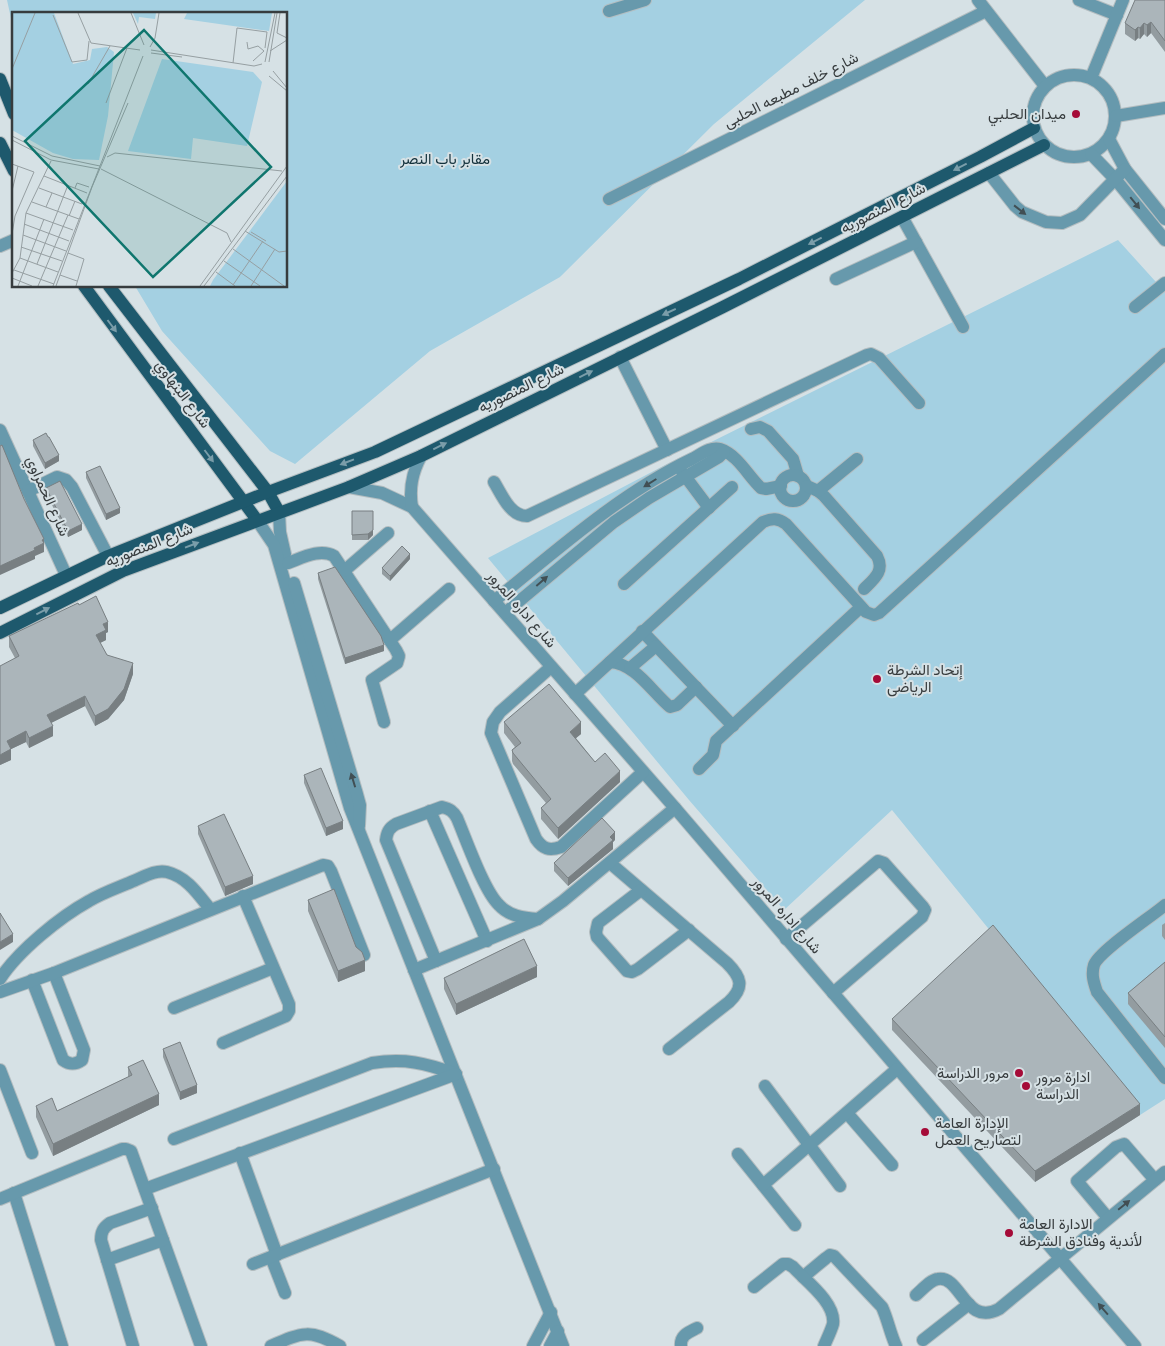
<svg xmlns="http://www.w3.org/2000/svg" width="1165" height="1346" font-family="Roboto,Vazirmatn,sans-serif">
<rect width="100%" height="100%" fill="#d6e1e5"/>
<!-- green -->
<g fill="#a4d0e2">
<polygon points="7,0 865,0 714,124 560,277 430,351 295,464 270,451 162,331 135,286 286,286 286,14 14,14 14,32"/>
<polygon points="1118,240 1165,292 1165,1099 1140,1115 892,810 784,910 689,800 488,558 667,464"/>
</g>
<g fill="none" stroke-linecap="round" stroke-linejoin="round">
<defs>
<g id="minor">
<polyline points="978,0 1045,86"/>
<polyline points="1079,0 1117,15"/>
<polyline points="609,11 645,0"/>
<circle cx="1074" cy="116" r="41"/>
<polyline points="1091,78 1123,0"/>
<polyline points="1116,116 1165,108"/>
<polyline points="1109,139 1125,169 1165,219"/>
<polyline points="1091,154 1116,180 1165,240"/>
<polyline points="989,173 1015,206 1022,212 1046,222 1062,223 1080,215 1125,169"/>
<polyline points="609,199 986,11"/>
<polyline points="902,217 963,327"/>
<polyline points="0,246 14,240"/>
<polyline points="836,279 916,242"/>
<polyline points="1135,307 1165,283"/>
<polyline points="620,357 667,450"/>
<polyline points="751,429 760,427 768,431 793,459 798,476"/>
<polyline points="0,430 66,575"/>
<polyline points="682,472 709,508"/>
<circle cx="793" cy="488" r="13"/>
<path d="M494 482C502 495 510 516 527 516L867 355 871 354 879 358 919 403"/>
<path d="M807 486 818 491 824 496 877 556C885 571 874 579 864 589"/>
<polyline points="349,487 382,493 412,507 675,808 1135,1346"/>
<polyline points="28,491 57,477 66,480 72,487 108,556"/>
<polyline points="818,491 857,459"/>
<path d="M412 507C409 488 412 473 421 456"/>
<polyline points="279,512 280,532 285,554"/>
<polyline points="257,520 274,545 350,808 563,1346"/>
<path d="M288 563C302 558 320 548 334 556L396 650 399 656 397 663 372 680 384 722"/>
<polyline points="344,571 388,533"/>
<polyline points="294,583 357,794 360,805 359,826"/>
<polyline points="624,584 732,487"/>
<path d="M494 601C557 550 619 494 692 459 700 455 711 446 720 449 738 455 748 476 761 488L766 489 781 486"/>
<polyline points="505,613 614,522 649,498 719,457 724,452"/>
<polyline points="642,631 733,726"/>
<polyline points="390,640 449,589"/>
<path d="M610 662C636 664 651 691 670 707L677 705 696 687"/>
<path d="M551 667 500 712 493 722 491 733 536 839C543 849 549 851 561 847L643 772"/>
<polyline points="630,668 656,646"/>
<path d="M575 694 763 522C772 518 778 518 786 524L866 612 874 615 879 613 1165 354"/>
<polyline points="699,769 713,755 716,741 861,607"/>
<polyline points="430,811 487,941"/>
<path d="M610 863 727 963C741 977 745 987 729 1002L669 1049"/>
<polyline points="641,890 598,923 596,932 597,937 627,971 632,972 638,969 689,930"/>
<path d="M1165 905C1151 917 1099 951 1094 965 1091 975 1094 983 1097 992L1165 1078"/>
<polyline points="786,939 878,861 884,863 923,907 925,910 922,917 833,993"/>
<path d="M436 961 386 840C387 832 389 828 396 824L442 807C450 809 453 811 457 818 466 839 484 891 499 905 509 916 523 918 538 919"/>
<polyline points="414,970 538,919 563,901 675,808"/>
<path d="M0 979C18 951 60 917 89 901 102 893 117 888 131 882 142 878 155 869 167 872 187 877 198 894 210 909"/>
<path d="M32 980 63 1060C70 1065 75 1065 82 1060L84 1050 54 973"/>
<polyline points="0,992 54,973 323,865 328,866 331,871 364,955"/>
<polyline points="174,1008 273,968"/>
<polyline points="223,1043 286,1016 289,1011 289,1004 243,896"/>
<polyline points="0,1070 32,1153"/>
<polyline points="765,1086 840,1186"/>
<polyline points="847,1113 892,1165"/>
<path d="M174 1139 372 1063C405 1058 425 1063 456 1074"/>
<polyline points="240,1153 277,1255"/>
<polyline points="738,1154 795,1225"/>
<polyline points="763,1185 897,1069"/>
<polyline points="145,1189 456,1074"/>
<polyline points="14,1193 62,1346"/>
<polyline points="0,1199 122,1149 126,1149 131,1151 201,1346"/>
<polyline points="1108,1218 1077,1181 1116,1147 1124,1144 1155,1180"/>
<polyline points="271,1257 285,1293"/>
<polyline points="107,1260 163,1240"/>
<polyline points="253,1264 494,1169"/>
<path d="M803 1277 826 1258 830 1255 834 1256 882 1307C888 1320 890 1333 896 1346"/>
<path d="M754 1287 783 1264H788L793 1267C806 1281 836 1303 833 1324 831 1331 827 1339 824 1346"/>
<path d="M916 1295C922 1290 930 1280 938 1279 961 1275 965 1327 999 1309L1165 1172"/>
<polyline points="923,1340 969,1304"/>
<path d="M133 1346 101 1240C101 1232 103 1228 110 1223L152 1208"/>
<path d="M271 1346C303 1332 310 1329 340 1346"/>
<polyline points="533,1346 551,1312"/>
<polyline points="550,1346 558,1331"/>
<path d="M681 1346C680 1335 689 1332 697 1328"/>
</g>
<g id="major">
<polyline points="0,79 14,114"/>
<polyline points="0,143 14,171"/>
<polyline points="84,286 257,520"/>
<polyline points="109,286 268,492 279,512"/>
<polyline points="0,608 108,556 268,492 375,452 739,279 980,157 1034,128"/>
<polyline points="0,633 123,571 349,487 421,456 723,307 1044,145"/>
</g>
</defs>
<!-- minor casing -->
<use href="#minor" stroke="#b3bdc0" stroke-width="14"/>
<!-- major casing -->
<use href="#major" stroke="#b3bdc0" stroke-width="14"/>
<!-- minor -->
<use href="#minor" stroke="#6799ac" stroke-width="12"/>
<!-- major -->
<use href="#major" stroke="#1e596d" stroke-width="12"/>
</g>
<!-- wall -->
<g fill="#939ca0">
<polygon points="1165,0 1165,52 1151,33 1147,37 1144,34 1140,39 1138,38 1135,41 1125,34 1125,23"/>
<polygon points="33,440 59,461 45,469 33,446"/>
<polygon points="86,472 120,513 106,520 86,478"/>
<polygon points="46,488 82,530 68,537 46,493"/>
<polygon points="352,511 373,535 368,540 352,540"/>
<polygon points="410,559 390,581 382,574 382,568"/>
<polygon points="318,573 384,651 345,664 318,579"/>
<polygon points="79,605 108,632 106,633 106,640 100,643 107,655 133,674 124,700 108,719 95,726 85,706 51,723 53,736 29,748 26,742 11,749 11,760 0,765 15,658 9,647 9,636"/>
<polygon points="504,722 581,734 576,738 595,762 620,782 558,839 541,819 541,808 546,803 513,764 512,761 512,750 515,747 504,733"/>
<polygon points="304,775 343,829 326,836 304,783"/>
<polygon points="198,826 253,884 225,896 198,834"/>
<polygon points="615,840 613,842 613,849 568,886 554,871 554,863"/>
<polygon points="308,900 365,971 338,982 308,911"/>
<polygon points="1165,923 1165,940 1162,936 1162,925"/>
<polygon points="1165,962 1165,1048 1128,1004 1128,993"/>
<polygon points="537,977 456,1015 444,989 444,978"/>
<polygon points="892,1019 1140,1115 1035,1182 892,1030"/>
<polygon points="163,1049 197,1093 180,1100 163,1057"/>
<polygon points="128,1067 159,1105 53,1156 36,1117 36,1106 57,1111 128,1077"/>
</g>
<!-- shaded-wall -->
<g fill="#787f82">
<polygon points="1151,22 1151,33 1147,37 1147,25"/>
<polygon points="1144,23 1144,34 1140,39 1140,28"/>
<polygon points="1138,27 1138,38 1135,41 1135,30"/>
<polygon points="59,455 59,461 45,469 45,463"/>
<polygon points="120,508 120,513 106,520 106,514"/>
<polygon points="82,524 82,530 68,537 68,531"/>
<polygon points="373,530 373,535 368,540 368,534"/>
<polygon points="44,539 44,552 35,556 35,559 0,575 0,566 34,548 42,540"/>
<polygon points="410,554 410,559 390,581 390,576"/>
<polygon points="108,622 108,632 106,633 106,640 96,645 96,635 103,624"/>
<polygon points="384,645 384,651 345,664 345,658"/>
<polygon points="133,663 133,674 124,700 108,719 95,726 95,716"/>
<polygon points="85,696 85,706 47,725 47,715"/>
<polygon points="581,722 581,734 570,743 570,732"/>
<polygon points="53,726 53,736 29,748 29,738"/>
<polygon points="26,731 26,742 7,751 7,741"/>
<polygon points="11,749 11,760 0,765 0,755"/>
<polygon points="620,771 620,782 558,839 558,828"/>
<polygon points="343,821 343,829 326,836 326,828"/>
<polygon points="615,832 615,840 613,842 613,849 568,886 568,878"/>
<polygon points="253,876 253,884 225,896 225,887"/>
<polygon points="13,934 13,942 0,950 0,942"/>
<polygon points="365,960 365,971 338,982 338,971"/>
<polygon points="537,966 537,977 456,1015 456,1004"/>
<polygon points="197,1085 197,1093 180,1100 180,1092"/>
<polygon points="159,1094 159,1105 53,1156 53,1144"/>
<polygon points="1140,1104 1140,1115 1035,1182 1035,1171"/>
</g>
<!-- building -->
<g fill="#abb5ba" stroke="#787f82">
<polygon points="1135,0 1165,0 1165,41 1151,22 1147,25 1144,23 1140,28 1138,27 1135,30 1125,23"/>
<polygon points="46,433 48,437 49,437 59,455 45,463 33,440"/>
<polygon points="2,445 24,499 44,539 42,540 44,543 34,548 35,550 0,566 0,446"/>
<polygon points="100,466 120,508 106,514 86,472"/>
<polygon points="60,481 82,524 68,531 46,488"/>
<polygon points="352,511 373,511 373,530 368,534 352,535"/>
<polygon points="402,546 410,554 390,576 382,568"/>
<polygon points="335,567 381,636 384,645 345,658 318,573"/>
<polygon points="96,596 108,622 103,624 106,630 96,635 107,655 133,663 124,689 108,709 95,716 85,696 47,715 53,726 29,738 26,731 7,741 11,749 0,755 0,666 19,656 9,636 78,603 79,605"/>
<polygon points="549,684 581,722 570,732 595,762 605,753 620,771 558,828 541,808 551,799 513,753 512,750 521,743 504,722"/>
<polygon points="321,768 343,821 326,828 304,775"/>
<polygon points="224,814 253,876 225,887 198,826"/>
<polygon points="602,818 615,832 610,837 613,840 568,878 554,863"/>
<polygon points="334,889 356,947 362,952 365,960 338,971 308,900"/>
<polygon points="0,913 13,934 0,942"/>
<polygon points="993,925 1140,1104 1035,1171 892,1019"/>
<polygon points="524,939 537,966 456,1004 444,978"/>
<polygon points="1165,962 1165,1037 1128,993"/>
<polygon points="180,1042 197,1085 180,1092 163,1049"/>
<polygon points="143,1060 159,1094 53,1144 36,1106 52,1098 57,1111 132,1075 128,1067"/>
</g>
<!-- one-way arrows -->
<defs><path id="oneway-solid" d="M-6-.8H1V-3.2L6.5 0L1 3.2V.8H-6Z" transform="scale(1.25)"/></defs>
<g fill="#7a9da9">
<use href="#oneway-solid" transform="translate(960 167) rotate(153)"/>
<use href="#oneway-solid" transform="translate(815 241) rotate(153)"/>
<use href="#oneway-solid" transform="translate(669 312) rotate(155)"/>
<use href="#oneway-solid" transform="translate(112 326) rotate(53)"/>
<use href="#oneway-solid" transform="translate(586 374) rotate(-26)"/>
<use href="#oneway-solid" transform="translate(440 446) rotate(-26)"/>
<use href="#oneway-solid" transform="translate(209 456) rotate(53)"/>
<use href="#oneway-solid" transform="translate(347 462) rotate(159)"/>
<use href="#oneway-solid" transform="translate(192 545) rotate(-21)"/>
<use href="#oneway-solid" transform="translate(43 611) rotate(-27)"/>
</g>
<g fill="#414f54">
<use href="#oneway-solid" transform="translate(1135 203) rotate(51)"/>
<use href="#oneway-solid" transform="translate(1020 210) rotate(38)"/>
<use href="#oneway-solid" transform="translate(650 483) rotate(148)"/>
<use href="#oneway-solid" transform="translate(542 581) rotate(-41)"/>
<use href="#oneway-solid" transform="translate(353 780) rotate(-107)"/>
<use href="#oneway-solid" transform="translate(1124 1205) rotate(-39)"/>
<use href="#oneway-solid" transform="translate(1103 1309) rotate(-131)"/>
</g>
<!-- markers -->
<g fill="#a50b38" stroke="#d6e1e5" stroke-width="2">
<circle cx="1076" cy="114" r="5"/>
<circle cx="877" cy="679" r="5"/>
<circle cx="1019" cy="1073" r="5"/>
<circle cx="1026" cy="1086" r="5"/>
<circle cx="925" cy="1132" r="5"/>
<circle cx="1009" cy="1233" r="5"/>
</g>
<g text-anchor="middle" stroke-width="4" stroke-linejoin="round" paint-order="stroke">
<!-- street labels -->
<g font-size="15" fill="#373c3e" stroke="#d6e1e5">
<text transform="translate(791 90) rotate(-27)" y="5">شارع خلف مطبعه الحلبى</text>
<text transform="translate(883 208) rotate(-27)" y="5">شارع المنصوريه</text>
<text transform="translate(521 388) rotate(-26)" y="5">شارع المنصوريه</text>
<text transform="translate(183 394) rotate(53)" y="5">شارع البنهاوي</text>
<text transform="translate(48 496) rotate(66)" y="5">شارع الحمراوي</text>
<text transform="translate(149 545) rotate(-22)" y="5">شارع المنصوريه</text>
<text transform="translate(522 609) rotate(49)" y="5">شارع اداره المرور</text>
<text transform="translate(787 915) rotate(49)" y="5">شارع اداره المرور</text>
</g>
<!-- poi labels -->
<g font-size="15" fill="#373c3e" stroke="#d6e1e5" text-anchor="start">
<text x="1066" y="119" text-anchor="end">ميدان الحلبي</text>
<text x="887" y="675">إتحاد الشرطة<tspan x="887" dy="17">الرياضى</tspan></text>
<text x="1009" y="1078" text-anchor="end">مرور الدراسة</text>
<text x="1036" y="1082">ادارة مرور<tspan x="1036" dy="17">الدراسة</tspan></text>
<text x="935" y="1128">الإدارة العامة<tspan x="935" dy="17">لتصاريح العمل</tspan></text>
<text x="1019" y="1229">الادارة العامة<tspan x="1019" dy="17">لأندية وفنادق الشرطة</tspan></text>
</g>
<!-- park labels -->
<g font-size="15" fill="#14323d" stroke="#d6e1e5">
<text x="445" y="164">مقابر باب النصر</text>
</g>
</g>
<!-- overview -->
<g transform="translate(12 12)">
<rect width="275" height="275" fill="#d6e1e5"/>
<path d="M0 1H42L61 52 78 48 80 37 95 35 102 40 96 104 87 148 61 147 41 141 0 118ZM121 1H144L143 7 127 5 126 12ZM175 1H260L257 19 172 7ZM150 47 241 60 250 70 235 134 181 126 179 147 116 139ZM275 169V274H198L201 268Z" fill="#a4d0e2"/>
<path fill="none" stroke="#969fa2" stroke-width="1" d="M66 1 79 31 128 38M119 1 132 33M268 1 265 21 275 26M41 3 60 50 75 48 77 29M235 30 236 37 246 34 252 39 241 49M138 35 143 26 147 1M139 38 242 54 250 52M258 39 275 28M139 41 170 45M253 50 263 1M257 50 265 1M221 51 225 16 255 20 253 36M0 57 23 1M261 59 275 76M257 64 275 79M76 72 98 34M94 91 115 36M0 124 40 144 88 154M0 128 39 148 87 157M95 145 103 141 270 159M0 152 22 160 3 204 0 222M89 157 215 221 219 230M32 164 75 181M27 176 70 192M63 176 65 171 77 175M0 179 6 154M20 190 67 207M34 195 40 181M14 201 61 218M57 204 63 189M12 212 57 229M233 219 267 240 275 239M239 220 254 229M11 223 54 239M9 235 50 249M221 237 272 274M56 241 72 247 64 274M8 246 46 260M212 249 248 274M25 252 56 173M2 258 42 272M204 260 223 274M0 261 8 246 14 201 39 149M48 263 65 269M0 266 20 274M221 273 251 229M6 274 32 207M26 274 56 203M41 274 131 44M44 274 80 175 116 91M188 274 275 154M192 274 275 164M239 274 263 237"/>
<path fill="#0f766e" fill-opacity="0.15" stroke="#0f766e" stroke-width="2.5" d="M132 18 259 155 141 265 13 129Z"/>
<rect width="275" height="275" fill="none" stroke="#373c3e" stroke-width="2.5"/>
</g>
</svg>
